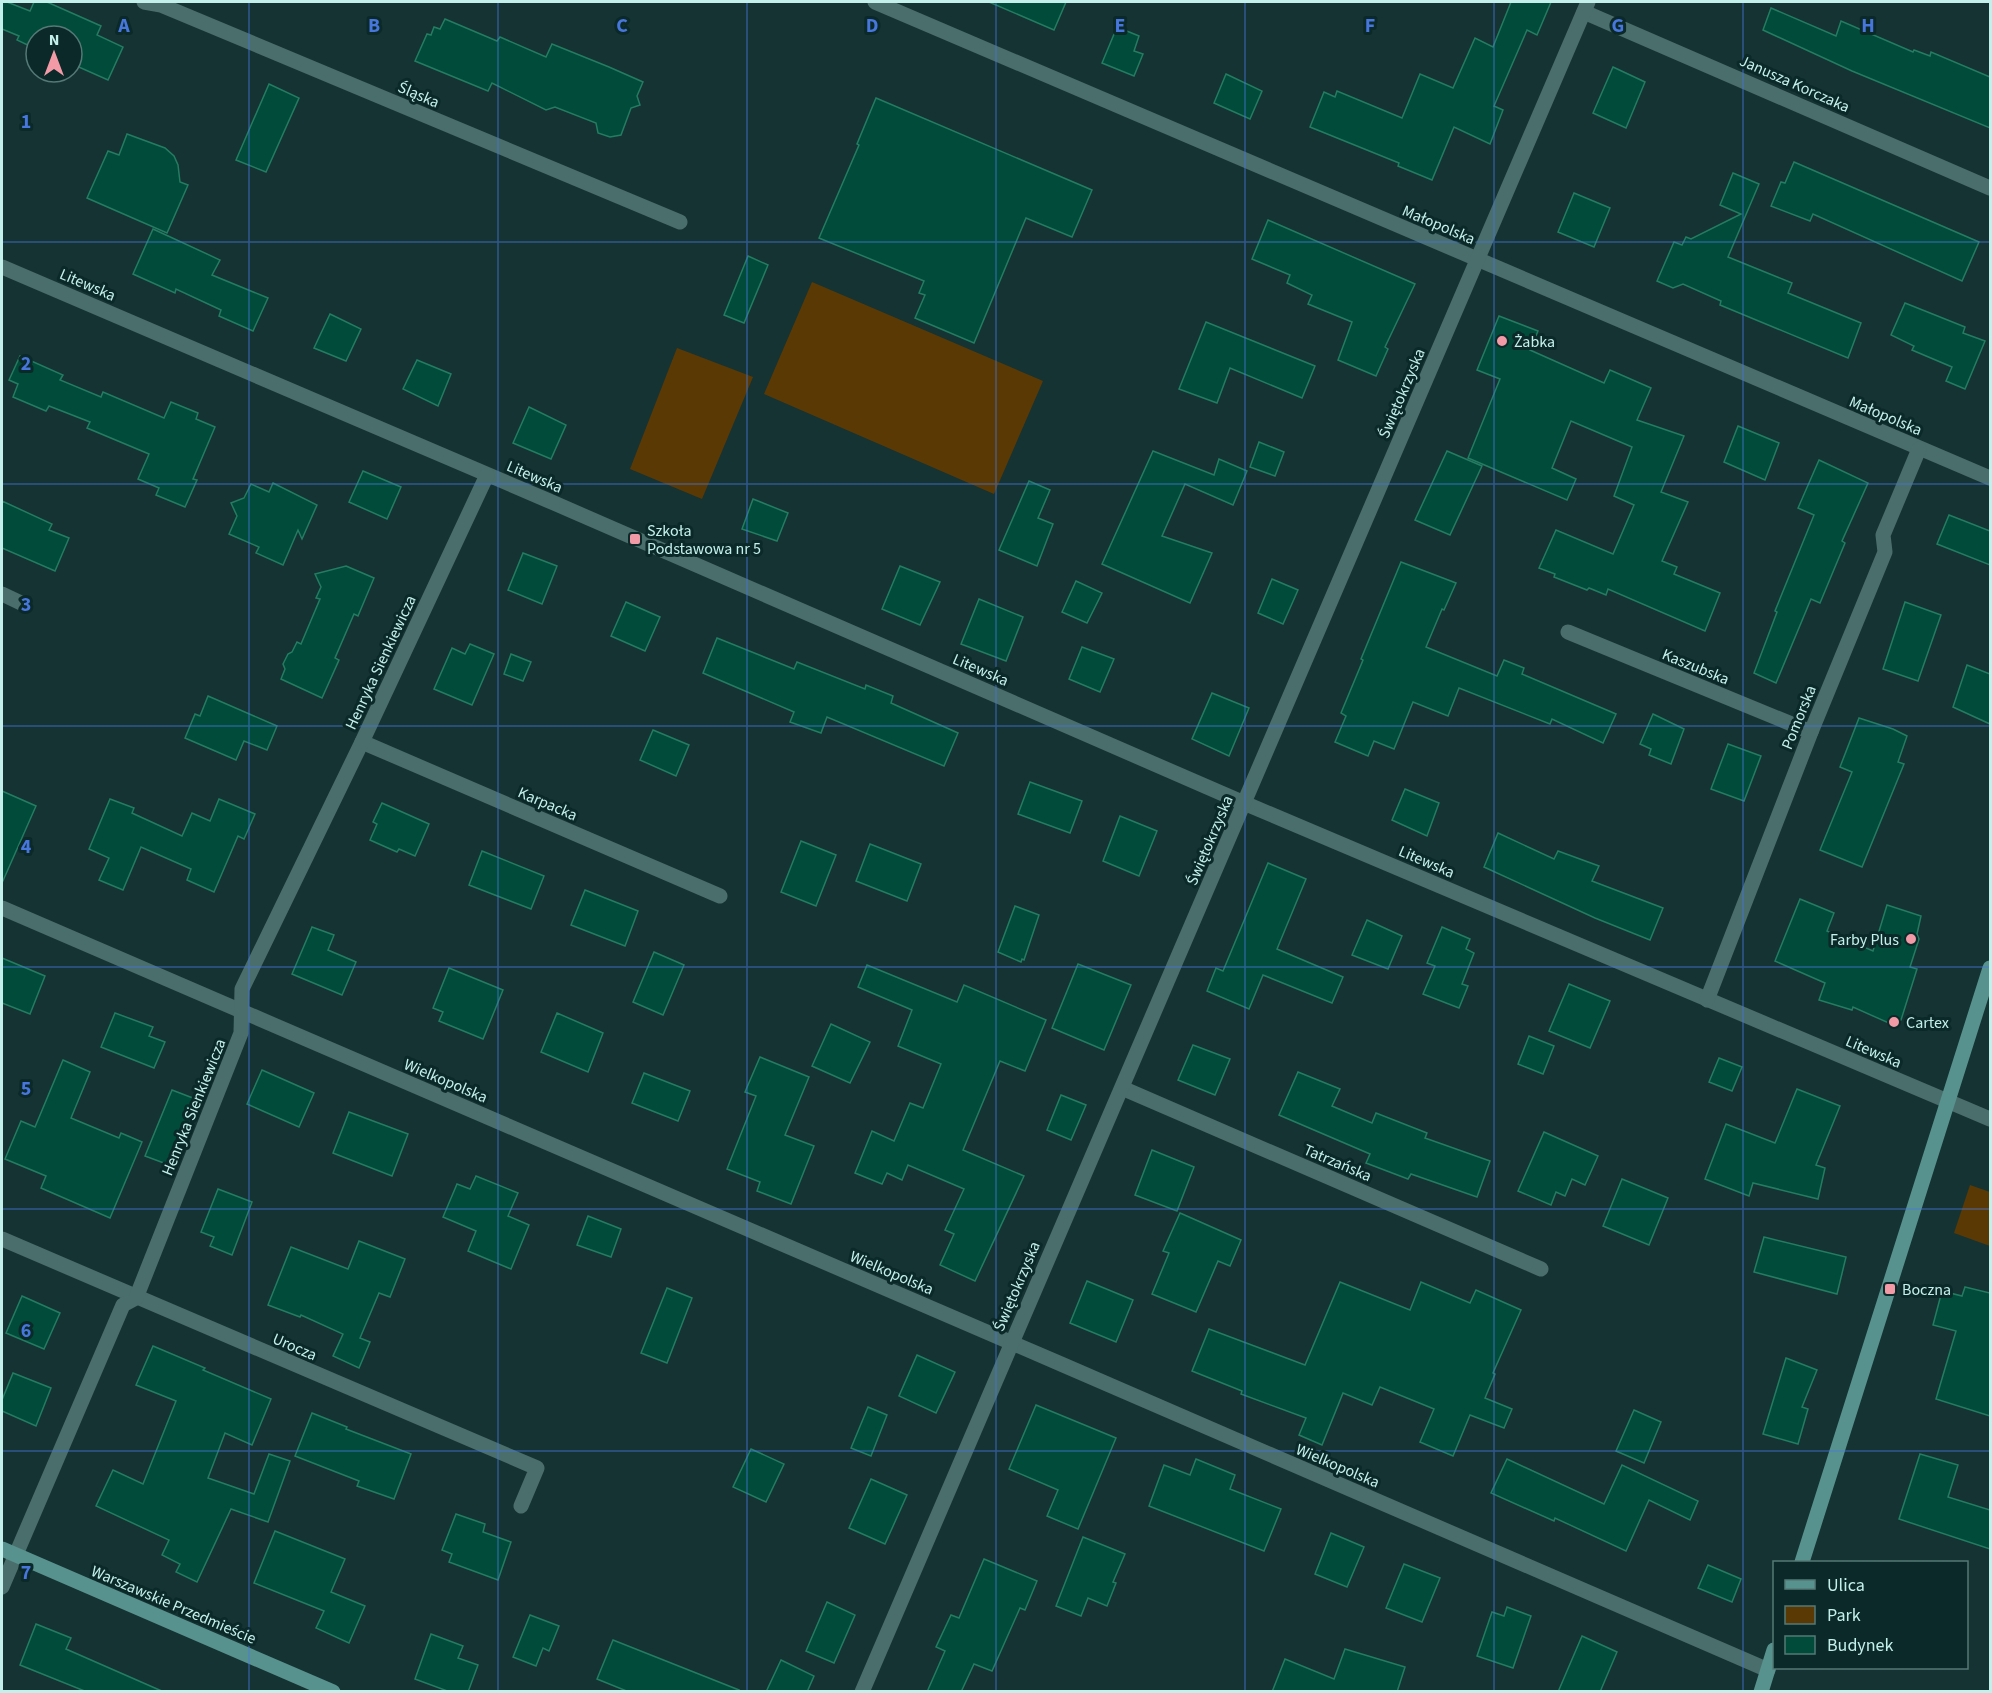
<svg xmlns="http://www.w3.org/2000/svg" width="1992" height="1693" font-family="'Source Sans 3',sans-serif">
<rect width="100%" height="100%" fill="#153332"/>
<!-- green -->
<g fill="#5b3905">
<polygon points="812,282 1043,381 994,494 764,394"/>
<polygon points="677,348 753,377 702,499 630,469"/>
<polygon points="1970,1185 1990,1192 1990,1246 1954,1233"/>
</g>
<!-- building -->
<g fill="#004b39" stroke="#247c63" stroke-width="1.5">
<polygon points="2,2 7,2 30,11 34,2 47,2 101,26 97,35 123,47 108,80 72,64 72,36 36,36 36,49 17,40 19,36 2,29"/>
<polygon points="989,2 1066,2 1054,30"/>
<polygon points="1511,2 1551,2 1537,35 1527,30 1494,106 1503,110 1490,144 1454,127 1432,180 1398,166 1399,163 1310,127 1324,92 1335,97 1337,91 1402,118 1420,74 1453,88 1475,38 1493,47"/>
<polygon points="1771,8 1836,36 1841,21 1913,52 1914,50 1930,56 1931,52 1990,77 1990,128 1852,71 1763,30"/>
<polygon points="445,19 497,41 500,37 546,57 552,44 609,67 643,82 637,96 640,105 631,108 621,135 610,137 598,133 596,123 555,107 546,110 492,83 488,91 415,61 427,34 431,35 434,27 440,29"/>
<polygon points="1117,27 1139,36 1134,51 1143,54 1134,76 1102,63"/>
<polygon points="1613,67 1645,82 1626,128 1593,113"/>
<polygon points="1226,74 1262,91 1250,119 1214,103"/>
<polygon points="269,84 299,98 266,172 236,160"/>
<polygon points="876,98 1092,190 1072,237 1026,218 974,343 915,318 925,295 919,293 924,281 819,238 859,145 857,144"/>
<polygon points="127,134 165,148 174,156 178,165 180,182 188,185 167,233 87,198 108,151 119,155"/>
<polygon points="1794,162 1979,242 1962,281 1813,214 1810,221 1771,206 1781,182 1785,183"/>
<polygon points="1733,173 1759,184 1728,257 1792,283 1788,293 1861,323 1848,358 1720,305 1721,301 1683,284 1673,288 1657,281 1674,242 1682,245 1686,237 1691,239 1741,214 1720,205"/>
<polygon points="1574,193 1610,208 1594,247 1558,232"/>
<polygon points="1268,220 1415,284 1385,347 1388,349 1376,376 1338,360 1352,322 1308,304 1312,295 1287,283 1290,275 1252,259"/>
<polygon points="153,229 220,260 212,275 268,298 253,331 219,316 221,310 176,289 175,293 133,274"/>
<polygon points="748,256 768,265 744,323 724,315"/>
<polygon points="1905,303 1965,327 1963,333 1985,341 1965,389 1946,381 1952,367 1912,350 1914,346 1891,335"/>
<polygon points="330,314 361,329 346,361 314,348"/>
<polygon points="1499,316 1538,331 1530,350 1604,383 1610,370 1651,388 1637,420 1684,436 1661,492 1688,502 1662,561 1677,567 1674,574 1720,593 1705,631 1608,589 1606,595 1589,588 1587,590 1554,577 1555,574 1539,568 1556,530 1613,554 1634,505 1614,496 1632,447 1571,421 1552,468 1576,479 1567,500 1468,458 1500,379 1477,370"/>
<polygon points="1206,322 1315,366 1302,398 1230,368 1217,403 1179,389"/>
<polygon points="20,356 63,375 60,380 101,397 103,392 164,418 171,402 198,413 196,419 215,427 193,479 197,480 185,507 156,495 159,488 138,479 149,454 87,428 90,422 49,406 46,411 13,397 18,384 9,380"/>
<polygon points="417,360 451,374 438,406 403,389"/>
<polygon points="529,407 566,425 551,459 513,443"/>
<polygon points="1738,426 1779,443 1765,480 1724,462"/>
<polygon points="1259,442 1284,452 1275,476 1250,467"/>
<polygon points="1153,451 1214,475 1219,459 1247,471 1233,505 1185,484 1162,536 1212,553 1190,603 1102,564"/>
<polygon points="1447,451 1482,466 1450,535 1415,520"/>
<polygon points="1819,460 1868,483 1842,541 1845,543 1820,603 1811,599 1776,683 1754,673 1777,612 1775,611 1814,515 1798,508"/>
<polygon points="363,471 401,487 387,519 349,502"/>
<polygon points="1029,481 1050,490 1038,518 1053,524 1037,566 999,550"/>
<polygon points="273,483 317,505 302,539 298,530 283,565 256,553 259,547 229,534 237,516 231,503 244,498 251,484 269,492"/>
<polygon points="753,499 788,513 777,541 742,529"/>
<polygon points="2,501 52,524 49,530 69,538 55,571 2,548"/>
<polygon points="1949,515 1990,531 1990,565 1937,544"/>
<polygon points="523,553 557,566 542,604 508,590"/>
<polygon points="1401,562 1456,583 1444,610 1442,609 1426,647 1497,676 1504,660 1524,668 1522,674 1616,714 1603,743 1552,719 1550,724 1459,688 1448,716 1413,702 1394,749 1374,741 1368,756 1335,742 1346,716 1341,713 1363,660 1361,659"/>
<polygon points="346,566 374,578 358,616 354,614 335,658 339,660 322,698 281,679 285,669 283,664 288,654 292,652 297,642 301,644 320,599 316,598 321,587 315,574"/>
<polygon points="900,566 940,582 920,625 882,609"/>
<polygon points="1272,579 1298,590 1283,624 1258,613"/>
<polygon points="1076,581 1102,593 1087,623 1062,612"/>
<polygon points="979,599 1023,617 1006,661 961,644"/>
<polygon points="626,602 660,617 645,651 611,636"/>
<polygon points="1905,602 1941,615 1918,681 1883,669"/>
<polygon points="717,638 794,669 797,662 865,689 866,685 893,696 891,703 958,733 944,766 827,717 821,733 790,722 794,712 703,673"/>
<polygon points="470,644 494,654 472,705 434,689 452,648 465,654"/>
<polygon points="1082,647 1114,659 1100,692 1069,679"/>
<polygon points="511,654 531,662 523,681 504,674"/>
<polygon points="1967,665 1990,674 1990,724 1953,707"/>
<polygon points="1212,693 1249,708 1229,756 1192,739"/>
<polygon points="208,696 277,726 267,750 244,741 236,760 185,738 195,714 200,716"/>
<polygon points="1653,714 1684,729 1671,764 1649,755 1651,749 1640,744"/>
<polygon points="1859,718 1893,729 1907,736 1898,762 1904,764 1862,867 1820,850 1852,772 1840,767"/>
<polygon points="653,730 689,745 676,776 640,760"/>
<polygon points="1728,744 1761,756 1744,801 1711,789"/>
<polygon points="1030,782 1082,801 1070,833 1018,814"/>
<polygon points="1405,789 1439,803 1427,836 1392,820"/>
<polygon points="2,791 36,806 2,883"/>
<polygon points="110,799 134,808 132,813 182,836 192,813 210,821 219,799 255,814 244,839 238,836 214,892 187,880 191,869 141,847 123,890 99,880 109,858 89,849"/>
<polygon points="382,803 429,824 415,856 399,849 397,852 370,840 377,824 373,822"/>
<polygon points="1120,816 1157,831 1139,876 1103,861"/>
<polygon points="1498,833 1554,859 1558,851 1599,866 1592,881 1663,908 1650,940 1595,918 1484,867"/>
<polygon points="801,841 836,855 816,906 781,892"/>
<polygon points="870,844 921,864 907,901 856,881"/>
<polygon points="482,851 544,876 531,909 469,885"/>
<polygon points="1268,863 1306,879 1277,949 1343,977 1332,1003 1263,975 1249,1009 1207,991 1216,968 1223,971"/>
<polygon points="585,890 638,911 625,946 571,925"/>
<polygon points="1800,899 1834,913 1827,931 1873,951 1887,905 1921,916 1917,934 1919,939 1910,967 1917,969 1901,1020 1891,1024 1853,1007 1852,1010 1819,1000 1825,983 1775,961"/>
<polygon points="1015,906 1039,915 1024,960 1022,959 1021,962 998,952"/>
<polygon points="1367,920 1402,936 1388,969 1352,955"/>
<polygon points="312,927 334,935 328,950 356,962 342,995 292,974"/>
<polygon points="1442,927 1470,939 1466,949 1474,953 1462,984 1468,986 1459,1008 1423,994 1435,966 1427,963"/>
<polygon points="654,952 684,965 663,1015 633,1002"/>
<polygon points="2,958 45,976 30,1014 2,1003"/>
<polygon points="1078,964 1131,985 1104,1050 1052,1028"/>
<polygon points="867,965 957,1002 964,985 1046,1020 1025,1071 1000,1061 963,1150 1024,1176 975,1281 940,1265 954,1234 945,1230 964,1189 908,1165 902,1180 887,1173 882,1184 855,1173 872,1131 894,1141 910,1103 923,1108 941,1064 898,1046 912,1010 858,987"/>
<polygon points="449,968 503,990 483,1039 439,1021 443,1012 433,1008"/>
<polygon points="1569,984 1610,1001 1590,1048 1549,1031"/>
<polygon points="115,1013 153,1027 149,1036 165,1042 154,1068 101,1047"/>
<polygon points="557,1013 603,1033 588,1072 541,1052"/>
<polygon points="831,1024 870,1042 850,1083 812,1066"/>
<polygon points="1529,1036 1554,1046 1543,1074 1518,1064"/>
<polygon points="1193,1045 1230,1059 1215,1095 1178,1080"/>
<polygon points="760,1057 809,1077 785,1135 814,1146 791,1204 757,1191 760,1182 727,1169 756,1096 745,1092"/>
<polygon points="1719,1058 1742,1067 1732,1091 1709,1082"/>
<polygon points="63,1060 90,1072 71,1118 119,1138 121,1133 142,1142 110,1218 41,1188 46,1176 5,1159 21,1121 35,1127"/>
<polygon points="262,1070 314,1093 299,1127 247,1104"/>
<polygon points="1298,1072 1340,1089 1332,1106 1372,1123 1376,1113 1427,1133 1425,1138 1490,1161 1477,1197 1411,1174 1408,1179 1366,1163 1370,1154 1279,1115"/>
<polygon points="644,1073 690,1091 678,1121 632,1103"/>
<polygon points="1797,1089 1840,1106 1816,1165 1825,1168 1818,1199 1753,1183 1749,1196 1705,1179 1726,1124 1775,1143"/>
<polygon points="172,1090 198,1100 172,1166 145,1156"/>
<polygon points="1061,1095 1086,1105 1071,1140 1047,1130"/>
<polygon points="349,1112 408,1134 392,1176 333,1153"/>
<polygon points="1544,1132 1598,1156 1585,1185 1572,1179 1565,1196 1556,1192 1551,1205 1518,1191"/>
<polygon points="1152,1150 1194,1167 1177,1211 1135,1195"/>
<polygon points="476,1176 518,1193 508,1216 529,1225 511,1269 468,1251 476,1231 443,1217 457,1184 470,1189"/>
<polygon points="1622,1179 1668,1198 1649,1245 1603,1226"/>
<polygon points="218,1189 252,1202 232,1255 210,1246 214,1237 201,1232"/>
<polygon points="1180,1213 1241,1240 1230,1266 1218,1261 1196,1312 1152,1294 1169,1253 1163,1251"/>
<polygon points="588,1216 621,1229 611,1257 577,1245"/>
<polygon points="1764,1237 1846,1257 1837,1294 1754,1272"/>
<polygon points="359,1241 405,1259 390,1297 379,1293 360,1338 370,1342 359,1368 333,1356 343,1334 301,1315 300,1317 268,1305 291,1247 348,1269"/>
<polygon points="1087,1281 1133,1300 1116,1342 1070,1323"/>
<polygon points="1340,1282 1410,1310 1421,1282 1470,1303 1476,1290 1521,1310 1493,1373 1495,1374 1485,1398 1512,1409 1504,1428 1470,1415 1453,1456 1420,1442 1434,1409 1380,1387 1372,1405 1343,1393 1322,1445 1299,1435 1306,1418 1241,1394 1242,1391 1192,1371 1209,1329 1305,1365"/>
<polygon points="1965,1287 1990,1293 1990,1416 1936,1399 1956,1331 1933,1325 1942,1291 1962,1296"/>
<polygon points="667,1288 692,1298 667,1363 641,1353"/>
<polygon points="22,1296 60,1313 44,1349 6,1333"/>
<polygon points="153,1346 205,1368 203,1370 271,1399 252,1445 225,1433 208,1478 254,1494 269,1454 290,1461 268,1522 231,1509 197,1582 176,1572 180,1564 162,1555 169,1540 96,1506 113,1470 143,1484 176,1401 136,1385"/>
<polygon points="917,1355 955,1372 936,1413 899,1396"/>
<polygon points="1786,1358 1817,1370 1802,1407 1808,1409 1798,1444 1763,1434"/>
<polygon points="13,1373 51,1388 36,1426 2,1411 2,1400"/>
<polygon points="1036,1405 1116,1438 1078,1529 1047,1516 1058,1490 1009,1469"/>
<polygon points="868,1407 887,1415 871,1456 851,1448"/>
<polygon points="1634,1410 1661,1422 1644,1463 1616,1451"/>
<polygon points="312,1413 347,1427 346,1429 411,1454 394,1499 357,1486 359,1481 295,1456"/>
<polygon points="751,1449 784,1464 766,1502 733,1487"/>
<polygon points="1920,1454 1958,1465 1948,1497 1990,1510 1990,1549 1899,1519"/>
<polygon points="1196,1459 1235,1475 1230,1489 1281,1509 1264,1551 1149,1506 1164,1465 1190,1475"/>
<polygon points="1507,1459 1604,1504 1622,1465 1698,1501 1690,1520 1649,1500 1626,1551 1555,1518 1554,1521 1491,1493"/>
<polygon points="871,1479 907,1495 885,1544 849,1528"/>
<polygon points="456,1514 485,1524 483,1532 511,1542 498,1580 449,1562 452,1554 442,1550"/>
<polygon points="275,1531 345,1559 331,1592 365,1606 349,1643 316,1628 324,1611 254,1583"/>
<polygon points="1331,1533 1364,1547 1347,1587 1315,1574"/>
<polygon points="1083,1537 1125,1554 1113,1582 1116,1583 1107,1606 1088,1598 1081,1616 1056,1606"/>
<polygon points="984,1559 1037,1581 1025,1610 1020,1608 992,1671 974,1664 961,1692 927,1692 945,1651 936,1647 951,1615 959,1618"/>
<polygon points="1404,1564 1440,1578 1422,1622 1386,1608"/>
<polygon points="1708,1565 1741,1579 1732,1602 1698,1588"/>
<polygon points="827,1602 855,1615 834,1663 806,1651"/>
<polygon points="1507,1607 1531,1616 1513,1668 1477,1656 1492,1612 1504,1616"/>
<polygon points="530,1615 559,1626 549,1651 543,1648 536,1666 513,1657"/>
<polygon points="36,1624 71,1638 66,1649 164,1692 87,1692 20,1665"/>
<polygon points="431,1634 463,1646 458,1658 478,1665 468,1692 450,1692 415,1679"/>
<polygon points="1582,1636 1617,1652 1600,1692 1558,1692"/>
<polygon points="613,1640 739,1690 738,1692 629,1692 597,1679"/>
<polygon points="1345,1649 1405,1667 1397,1692 1272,1692 1285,1659 1334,1679"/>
<polygon points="781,1660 814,1676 807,1692 766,1692"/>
</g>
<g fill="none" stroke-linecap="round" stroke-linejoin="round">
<!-- street -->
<g stroke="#4a6e6b" stroke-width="15">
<polyline points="144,2 161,5 680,222"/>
<polyline points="875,2 1990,478"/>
<polyline points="1584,12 1990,188"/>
<polyline points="2,267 547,500 1244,803 1990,1119"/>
<polyline points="2,594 21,603"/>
<polyline points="1568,632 1811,732"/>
<polyline points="362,742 720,896"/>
<polyline points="2,908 1061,1364 1768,1670"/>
<polyline points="1707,1000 1811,732 1885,552 1883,535 1919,449"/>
<polyline points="1122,1088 1541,1269"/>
<polyline points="2,1239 537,1468 521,1506"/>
<polyline points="2,1587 123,1305 136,1298 241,1033 242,989 362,742 487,475"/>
<polyline points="862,1692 1588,2"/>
</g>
<!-- secondary -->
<g stroke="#57928e" stroke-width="15">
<polyline points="2,1549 333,1692"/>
<polyline points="1802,1562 1990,968"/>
<polyline points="1761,1692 1774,1650"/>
</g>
</g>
<!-- grid -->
<path fill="none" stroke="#4776dd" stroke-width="1.5" stroke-opacity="0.55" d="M249 2V1692M498 2V1692M747 2V1692M996 2V1692M1245 2V1692M1494 2V1692M1743 2V1692M2 242H1990M2 484H1990M2 726H1990M2 967H1990M2 1209H1990M2 1451H1990"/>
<!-- markers -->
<g fill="#f39aa7" stroke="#0a2928" stroke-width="2">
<circle cx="1502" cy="341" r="6"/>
<rect x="629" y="533" width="12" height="12" rx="3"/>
<circle cx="1911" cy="939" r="6"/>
<circle cx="1894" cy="1022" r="6"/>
<rect x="1884" y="1283" width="12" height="12" rx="3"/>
</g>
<g text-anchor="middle" stroke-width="6" stroke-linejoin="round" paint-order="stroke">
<!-- street labels -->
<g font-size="16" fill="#c4f0ec" stroke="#0a2928">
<text transform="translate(1795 83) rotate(24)" y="6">Janusza Korczaka</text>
<text transform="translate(419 94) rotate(23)" y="6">Śląska</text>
<text transform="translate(1439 224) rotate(23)" y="6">Małopolska</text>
<text transform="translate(88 284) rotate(23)" y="6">Litewska</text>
<text transform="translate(1401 393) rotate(-67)" y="6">Świętokrzyska</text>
<text transform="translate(1886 415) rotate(23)" y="6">Małopolska</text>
<text transform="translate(535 476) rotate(23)" y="6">Litewska</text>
<text transform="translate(380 662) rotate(-65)" y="6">Henryka Sienkiewicza</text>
<text transform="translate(1696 666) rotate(22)" y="6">Kaszubska</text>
<text transform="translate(981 669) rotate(23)" y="6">Litewska</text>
<text transform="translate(1798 717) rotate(-68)" y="6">Pomorska</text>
<text transform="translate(548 803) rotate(23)" y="6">Karpacka</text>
<text transform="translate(1209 840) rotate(-67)" y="6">Świętokrzyska</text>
<text transform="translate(1427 861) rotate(23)" y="6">Litewska</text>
<text transform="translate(1874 1051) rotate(23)" y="6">Litewska</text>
<text transform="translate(446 1080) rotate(23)" y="6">Wielkopolska</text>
<text transform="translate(193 1107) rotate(-68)" y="6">Henryka Sienkiewicza</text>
<text transform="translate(1338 1162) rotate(23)" y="6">Tatrzańska</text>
<text transform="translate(892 1272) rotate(23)" y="6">Wielkopolska</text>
<text transform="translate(1016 1286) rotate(-67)" y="6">Świętokrzyska</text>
<text transform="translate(295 1346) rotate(23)" y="6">Urocza</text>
<text transform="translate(1338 1465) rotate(23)" y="6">Wielkopolska</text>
<text transform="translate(174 1604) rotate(23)" y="6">Warszawskie Przedmieście</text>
</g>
<!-- poi labels -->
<g font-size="16" fill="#c4f0ec" stroke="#0a2928" text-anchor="start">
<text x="1514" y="347">Żabka</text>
<text x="647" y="536">Szkoła<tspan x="647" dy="18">Podstawowa nr 5</tspan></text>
<text x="1899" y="945" text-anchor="end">Farby Plus</text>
<text x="1906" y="1028">Cartex</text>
<text x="1902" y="1295">Boczna</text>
</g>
</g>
<g font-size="20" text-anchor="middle" font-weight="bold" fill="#4776dd" stroke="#0a2928" stroke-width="6" stroke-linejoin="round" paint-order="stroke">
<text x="124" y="32">A</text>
<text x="374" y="32">B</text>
<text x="622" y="32">C</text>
<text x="872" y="32">D</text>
<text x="1120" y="32">E</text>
<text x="1370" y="32">F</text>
<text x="1618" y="32">G</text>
<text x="1868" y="32">H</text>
<text x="26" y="128">1</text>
<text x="26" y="370">2</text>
<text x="26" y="611">3</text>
<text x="26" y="853">4</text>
<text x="26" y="1095">5</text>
<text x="26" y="1337">6</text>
<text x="26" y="1579">7</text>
</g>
<!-- border -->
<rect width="1992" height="1693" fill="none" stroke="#c4f0ec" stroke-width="6"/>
<!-- legend -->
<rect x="1773" y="1561" width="195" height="108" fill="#0a2928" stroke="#547976" stroke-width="1.5"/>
<rect x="1785" y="1580" width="30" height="9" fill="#57928e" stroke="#547976" stroke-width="1.5"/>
<text x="1827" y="1591" font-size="18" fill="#c4f0ec">Ulica</text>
<rect x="1785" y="1606" width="30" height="18" fill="#5b3905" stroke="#547976" stroke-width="1.5"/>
<text x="1827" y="1621" font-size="18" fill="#c4f0ec">Park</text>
<rect x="1785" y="1636" width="30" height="18" fill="#004b39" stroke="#547976" stroke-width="1.5"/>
<text x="1827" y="1651" font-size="18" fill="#c4f0ec">Budynek</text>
<!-- north arrow -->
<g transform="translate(54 54)"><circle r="28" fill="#0a2928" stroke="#547976" stroke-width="1.5"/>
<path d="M0-4.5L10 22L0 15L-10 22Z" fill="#f39aa7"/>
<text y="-9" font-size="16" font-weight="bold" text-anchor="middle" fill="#c4f0ec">N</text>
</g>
</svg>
